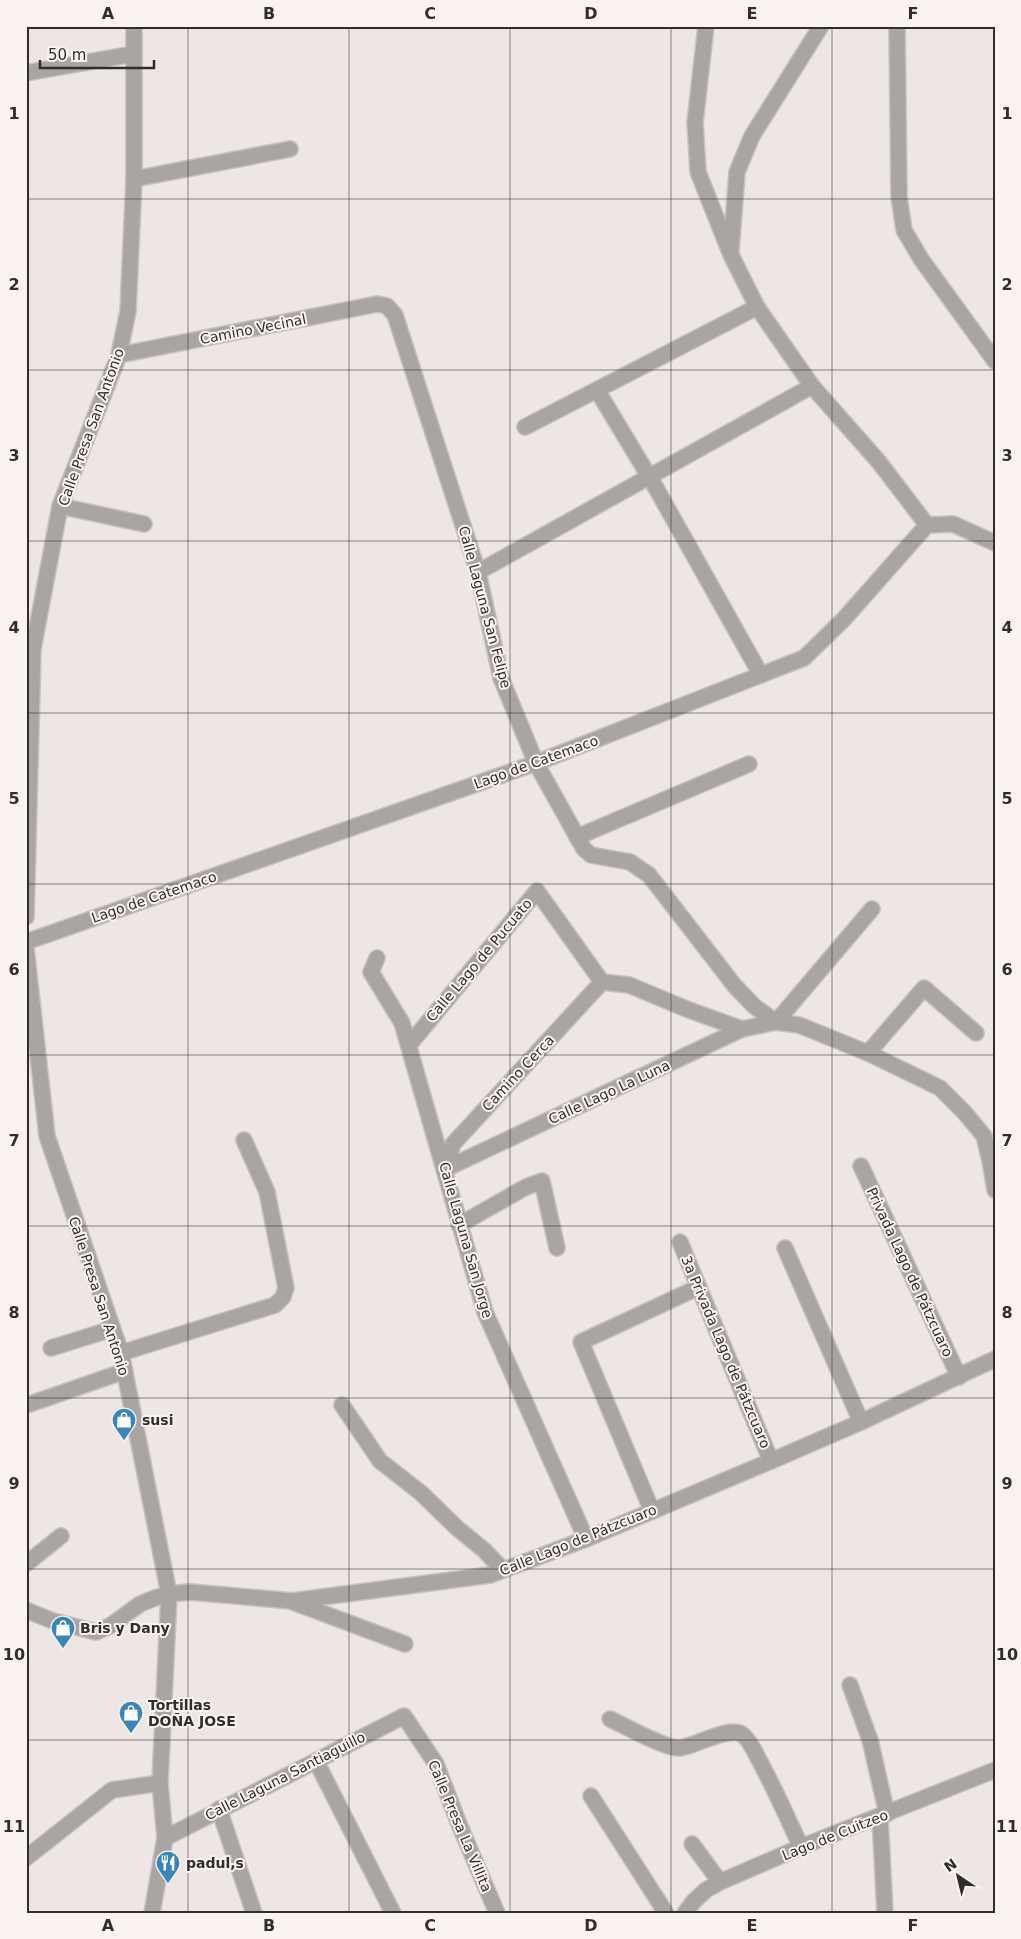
<svg xmlns="http://www.w3.org/2000/svg" width="1021" height="1939" font-family="'DejaVu Sans',sans-serif">
<rect width="100%" height="100%" fill="#ede6e4"/>
<g fill="none" stroke-linecap="round" stroke-linejoin="round">
<defs>
<g id="minor">
<polyline points="706,26 695,122 698,172 731,255 757,307 812,386 879,462 927,525"/>
<polyline points="897,26 899,197 904,230 921,259 995,361"/>
<polyline points="26,73 133,54"/>
<polyline points="134,179 290,149"/>
<polyline points="731,251 737,172 752,136 821,26"/>
<polyline points="119,355 377,304 387,306 395,315 478,572 501,678 536,763 584,849 591,855 630,862 649,875 734,985 754,1006 776,1022 799,1025 868,1053 940,1088 964,1112 984,1136 990,1161 995,1190"/>
<polyline points="597,390 656,488 761,675"/>
<polyline points="525,427 757,307"/>
<polyline points="60,506 144,524"/>
<polyline points="478,572 812,386"/>
<polyline points="577,837 749,764"/>
<polyline points="26,917 33,649 60,506 119,355 128,311 134,179 134,26"/>
<polyline points="26,942 536,763 804,658 844,619 927,525 953,524 995,543"/>
<polyline points="26,948 47,1136 121,1353 169,1594 160,1783 165,1838 152,1913"/>
<polyline points="377,958 371,972 402,1023 485,1312 586,1539"/>
<polyline points="409,1045 537,891 602,982 629,985 689,1010 742,1029"/>
<polyline points="868,1053 924,988 976,1033"/>
<polyline points="861,1166 959,1377"/>
<polyline points="445,1169 742,1029 776,1022 872,909"/>
<polyline points="445,1169 453,1144 602,982"/>
<polyline points="459,1225 526,1187 542,1181 557,1248"/>
<polyline points="680,1242 771,1461"/>
<polyline points="785,1248 861,1422"/>
<polyline points="51,1348 112,1329"/>
<polyline points="121,1353 275,1305 283,1297 286,1288 267,1192 244,1140"/>
<polyline points="27,1405 125,1371"/>
<polyline points="342,1405 380,1461 421,1493 457,1528 484,1550 503,1570"/>
<polyline points="652,1511 581,1342 699,1287"/>
<polyline points="26,1564 61,1536"/>
<polyline points="293,1602 405,1644"/>
<polyline points="26,1610 53,1621 96,1632 110,1626 140,1604 155,1598 169,1594 190,1592 292,1601 490,1575 586,1539 771,1461 861,1422 995,1359"/>
<polyline points="850,1685 870,1740 887,1814"/>
<path d="M610 1719C625 1726 666 1749 680 1748 696 1746 730 1725 743 1735 750 1741 754 1750 758 1758 774 1787 787 1817 801 1847"/>
<polyline points="316,1761 393,1913"/>
<polyline points="591,1796 666,1913"/>
<polyline points="219,1809 254,1913"/>
<polyline points="880,1817 885,1913"/>
<polyline points="165,1838 404,1716 436,1764 459,1824 497,1913"/>
<polyline points="692,1844 720,1882"/>
<polyline points="26,1858 112,1790 160,1783"/>
<polyline points="685,1913 694,1901 706,1890 720,1882 801,1847 995,1770"/>
</g>
</defs>
<!-- minor casing -->
<use href="#minor" stroke="#c7c1bf" stroke-width="18"/>
<!-- minor -->
<use href="#minor" stroke="#a8a5a3" stroke-width="15"/>
</g>
<!-- grid -->
<path fill="none" stroke="#302d2d" stroke-width="1" stroke-opacity="0.55" d="M188 26V1913M349 26V1913M510 26V1913M671 26V1913M832 26V1913M26 199H995M26 370H995M26 541H995M26 713H995M26 884H995M26 1055H995M26 1226H995M26 1398H995M26 1569H995M26 1740H995"/>
<!-- icons -->
<defs>
<symbol id="shop-pin" viewBox="-11 -11 22 30"><path d="M0 17L-7.5 6A9.5 9.5 0 1 1 7.5 6Z" fill="#3686b8" stroke="#fbf3f2"/><path d="M-5-2.5h2.3a2.7 3.5 0 0 1 5.4 0H5L5.5 6h-11ZM-1.5-2.5h3a1.5 2.3 0 0 0-3 0Z" fill="#fff"/></symbol>
<symbol id="restaurant-pin" viewBox="-11 -11 22 30"><path d="M0 17L-7.5 6A9.5 9.5 0 1 1 7.5 6Z" fill="#3686b8" stroke="#fbf3f2"/><path d="M-5-6h1v4h1v-4h1v4h1v-4h1v5L-1.5 .5V6h-2V.5L-5-1ZM5-6V6H3V1.5H1.5Q1.5-4 5-6Z" fill="#fff"/></symbol>
</defs>
<g fill-rule="evenodd">
<use href="#shop-pin" x="110" y="1406" width="28" height="38"/>
<use href="#shop-pin" x="49" y="1614" width="28" height="38"/>
<use href="#shop-pin" x="117" y="1699" width="28" height="38"/>
<use href="#restaurant-pin" x="154" y="1849" width="28" height="38"/>
</g>
<g text-anchor="middle" stroke-width="4" stroke-linejoin="round" paint-order="stroke">
<!-- street labels -->
<g font-size="14" fill="#302d2d" stroke="#fbf3f2">
<text transform="translate(253 329) rotate(-11)" y="5">Camino Vecinal</text>
<text transform="translate(91 427) rotate(-70)" y="5">Calle Presa San Antonio</text>
<text transform="translate(485 607) rotate(75)" y="5">Calle Laguna San Felipe</text>
<text transform="translate(536 762) rotate(-20)" y="5">Lago de Catemaco</text>
<text transform="translate(154 897) rotate(-19)" y="5">Lago de Catemaco</text>
<text transform="translate(479 960) rotate(-50)" y="5">Calle Lago de Pucuato</text>
<text transform="translate(518 1073) rotate(-47)" y="5">Camino Cerca</text>
<text transform="translate(609 1092) rotate(-25)" y="5">Calle Lago La Luna</text>
<text transform="translate(466 1240) rotate(74)" y="5">Calle Laguna San Jorge</text>
<text transform="translate(910 1272) rotate(65)" y="5">Privada Lago de Pátzcuaro</text>
<text transform="translate(99 1296) rotate(72)" y="5">Calle Presa San Antonio</text>
<text transform="translate(726 1352) rotate(67)" y="5">3a Privada Lago de Pátzcuaro</text>
<text transform="translate(578 1540) rotate(-22)" y="5">Calle Lago de Pátzcuaro</text>
<text transform="translate(285 1776) rotate(-27)" y="5">Calle Laguna Santiaguillo</text>
<text transform="translate(460 1826) rotate(67)" y="5">Calle Presa La Villita</text>
<text transform="translate(835 1835) rotate(-22)" y="5">Lago de Cuitzeo</text>
</g>
<!-- poi labels -->
<g font-size="14" font-weight="bold" fill="#302d2d" stroke="#fbf3f2" text-anchor="start">
<text x="142" y="1425">susi</text>
<text x="80" y="1633">Bris y Dany</text>
<text x="148" y="1710">Tortillas<tspan x="148" dy="16">DOÑA JOSE</tspan></text>
<text x="186" y="1868">padul,s</text>
</g>
</g>
<!-- border -->
<rect width="1021" height="1939" fill="none" stroke="#fbf3f2" stroke-width="55"/>
<!-- north arrow -->
<g transform="translate(958 1876) rotate(325)" stroke="#fbf3f2" stroke-width="4" paint-order="stroke">
<path d="M0-4L9 19L0 12L-9 19Z" fill="#302d2d"/>
<text y="-8" font-size="14" font-weight="bold" text-anchor="middle" fill="#302d2d">N</text>
</g>
<!-- scale -->
<path d="M40 60v8h114v-8" fill="none" stroke="#302d2d" stroke-width="2.5"/>
<text x="48" y="60" font-size="15" fill="#302d2d" stroke="#fbf3f2" stroke-width="4" paint-order="stroke">50 m</text>
<rect x="28" y="28" width="966" height="1884" fill="none" stroke="#302d2d" stroke-width="2"/>
<g font-size="16" text-anchor="middle" font-weight="bold" fill="#302d2d">
<text x="108" y="19">A</text>
<text x="269" y="19">B</text>
<text x="430" y="19">C</text>
<text x="591" y="19">D</text>
<text x="752" y="19">E</text>
<text x="913" y="19">F</text>
<text x="14" y="119">1</text>
<text x="1007" y="119">1</text>
<text x="14" y="290">2</text>
<text x="1007" y="290">2</text>
<text x="14" y="461">3</text>
<text x="1007" y="461">3</text>
<text x="14" y="633">4</text>
<text x="1007" y="633">4</text>
<text x="14" y="804">5</text>
<text x="1007" y="804">5</text>
<text x="14" y="975">6</text>
<text x="1007" y="975">6</text>
<text x="14" y="1146">7</text>
<text x="1007" y="1146">7</text>
<text x="14" y="1318">8</text>
<text x="1007" y="1318">8</text>
<text x="14" y="1489">9</text>
<text x="1007" y="1489">9</text>
<text x="14" y="1660">10</text>
<text x="1007" y="1660">10</text>
<text x="14" y="1832">11</text>
<text x="1007" y="1832">11</text>
<text x="108" y="1931">A</text>
<text x="269" y="1931">B</text>
<text x="430" y="1931">C</text>
<text x="591" y="1931">D</text>
<text x="752" y="1931">E</text>
<text x="913" y="1931">F</text>
</g>
</svg>
